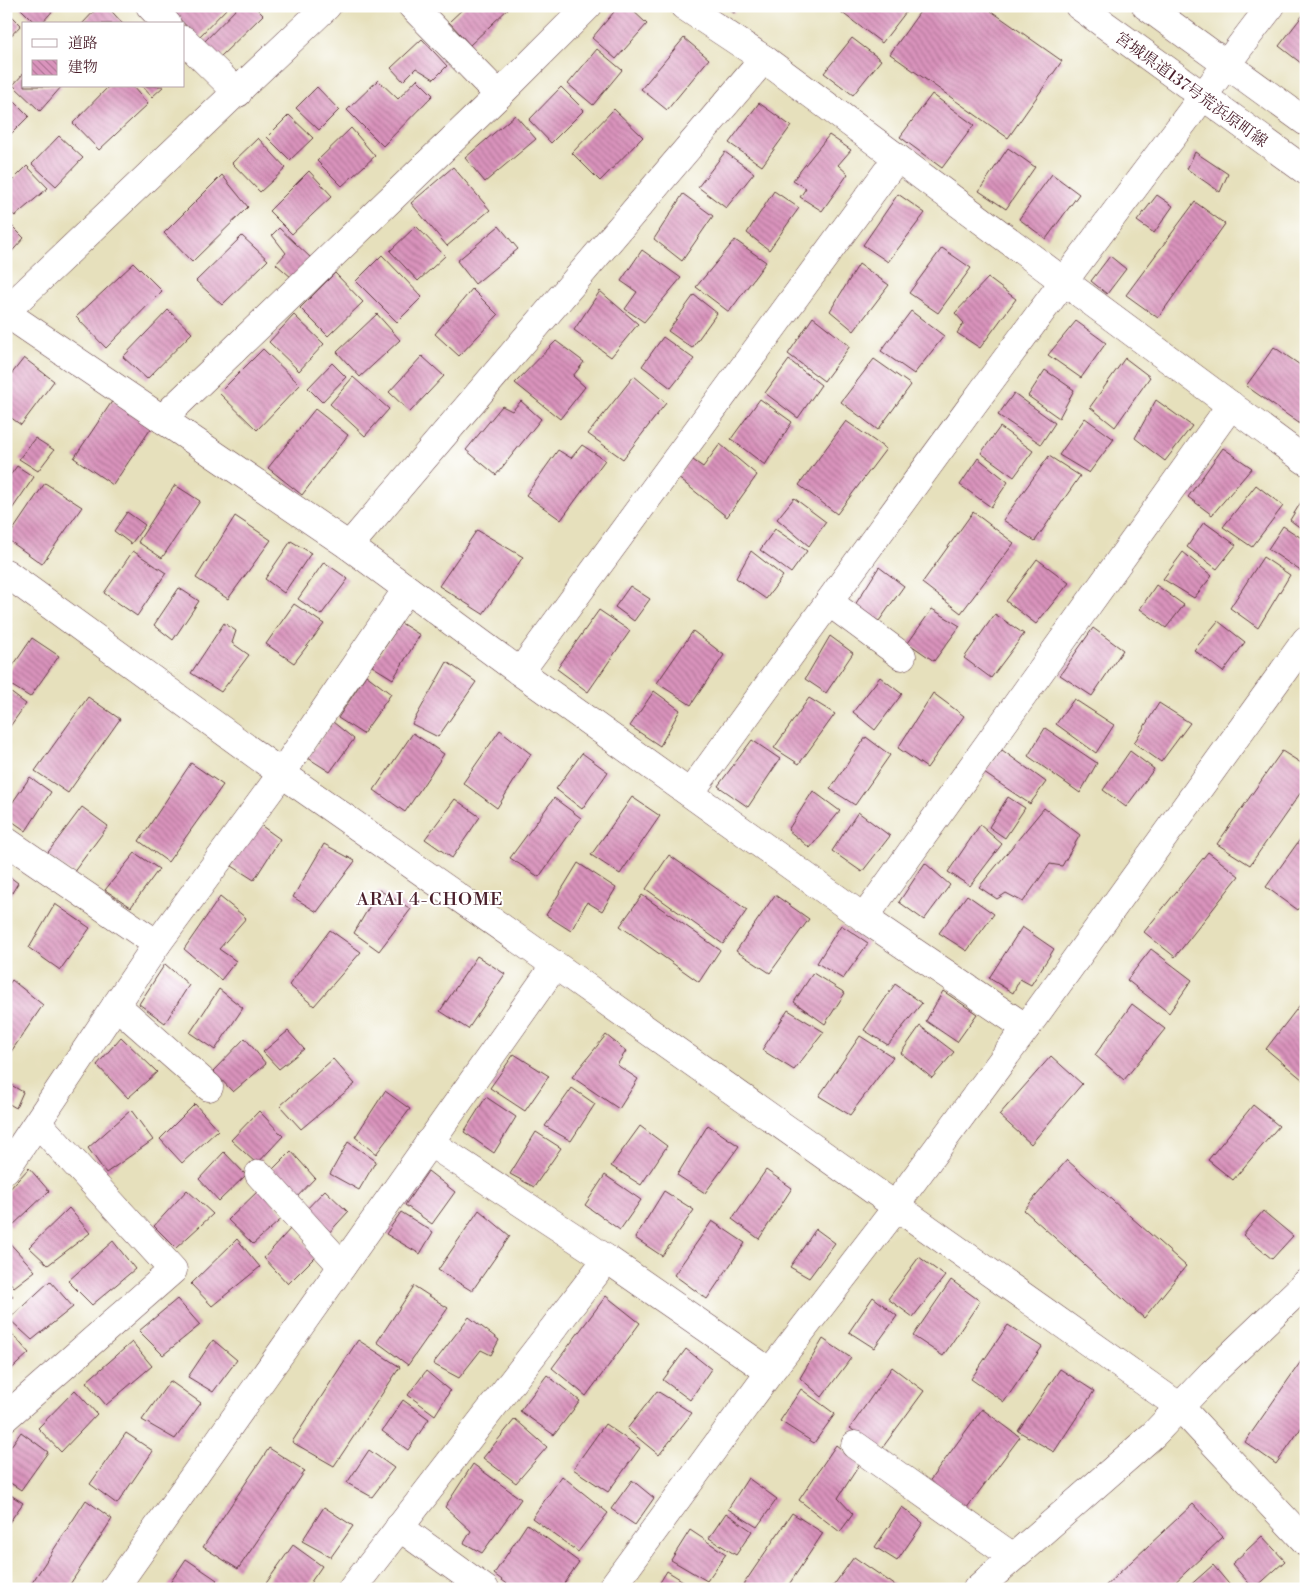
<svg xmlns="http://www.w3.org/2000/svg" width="1312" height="1595" font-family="'Libre Bodoni','Noto Serif JP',serif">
<defs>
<pattern id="building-back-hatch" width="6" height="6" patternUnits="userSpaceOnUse" patternTransform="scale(1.25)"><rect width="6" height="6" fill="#d993bc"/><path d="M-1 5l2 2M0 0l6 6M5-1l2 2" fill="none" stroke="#b27799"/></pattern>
</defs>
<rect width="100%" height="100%" fill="#fff"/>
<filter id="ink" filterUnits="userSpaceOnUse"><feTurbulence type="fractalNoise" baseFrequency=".02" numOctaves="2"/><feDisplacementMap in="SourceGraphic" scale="10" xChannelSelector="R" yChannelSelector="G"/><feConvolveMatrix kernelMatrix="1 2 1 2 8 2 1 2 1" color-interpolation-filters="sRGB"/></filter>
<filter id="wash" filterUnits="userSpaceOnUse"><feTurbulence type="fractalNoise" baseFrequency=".0096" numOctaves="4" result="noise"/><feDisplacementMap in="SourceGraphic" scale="20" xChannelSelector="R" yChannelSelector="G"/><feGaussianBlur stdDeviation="1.12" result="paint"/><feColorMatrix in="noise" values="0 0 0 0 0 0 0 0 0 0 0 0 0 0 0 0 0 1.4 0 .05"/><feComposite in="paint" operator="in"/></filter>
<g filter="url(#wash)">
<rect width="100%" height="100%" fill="#e6e0bc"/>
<g id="blocks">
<!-- building -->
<g fill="url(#building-back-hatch)">
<polygon points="18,6 57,6 41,24 36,24"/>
<polygon points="99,6 107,6 123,24 82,24"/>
<polygon points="167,6 229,6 198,38"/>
<polygon points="239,6 254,6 263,15 218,59 202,44"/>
<polygon points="466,6 511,6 470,45 449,22"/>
<polygon points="619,6 628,6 647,24 616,59 592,38"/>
<polygon points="724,6 738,6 734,13"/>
<polygon points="845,6 898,6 906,12 882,43 841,12"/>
<polygon points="924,6 984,6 1062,61 1008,138 890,54"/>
<polygon points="6,10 21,25 6,41"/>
<polygon points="1306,11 1306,67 1279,46"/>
<polygon points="684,38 709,59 667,110 641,89"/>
<polygon points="852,38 881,60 853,95 824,73"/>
<polygon points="422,39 447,66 434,79 416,68 403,81 391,68"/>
<polygon points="597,49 622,70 593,105 568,84"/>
<polygon points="24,73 24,86 62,86 40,111 13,85"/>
<polygon points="417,79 433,95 383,146 347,110 378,80 398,99"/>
<polygon points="109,86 132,86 148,104 99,150 73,123"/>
<polygon points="142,86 164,86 152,97"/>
<polygon points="317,87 339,110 319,130 296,108"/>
<polygon points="561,87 584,110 551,143 529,120"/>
<polygon points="6,93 29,116 6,139"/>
<polygon points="932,94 974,125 942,168 900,137"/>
<polygon points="759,103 791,126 762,166 729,143"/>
<polygon points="614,109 643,137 600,181 572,153"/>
<polygon points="289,115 313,138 290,160 267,137"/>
<polygon points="515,115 536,139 485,182 465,158"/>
<polygon points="351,128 375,156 342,186 317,161"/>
<polygon points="829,135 851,150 838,165 848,174 822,211 800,197 806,188 793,180"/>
<polygon points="59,136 83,158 56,186 32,164"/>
<polygon points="258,138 286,168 260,192 232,163"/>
<polygon points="1008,148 1035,167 1006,209 979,191"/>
<polygon points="725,152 754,173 726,208 698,187"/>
<polygon points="1195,152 1228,174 1220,192 1187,169"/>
<polygon points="27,166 48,188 15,216 6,209 6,187"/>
<polygon points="453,167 490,210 447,246 411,203"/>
<polygon points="309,171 332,196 292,234 269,211"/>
<polygon points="1052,174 1079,194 1046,239 1019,219"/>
<polygon points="222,175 248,207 192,262 164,233"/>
<polygon points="774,191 799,208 769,250 747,233"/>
<polygon points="683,194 713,216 682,261 654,239"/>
<polygon points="898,194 925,213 888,262 863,245"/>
<polygon points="1157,195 1173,206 1154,233 1137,221"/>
<polygon points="1195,202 1225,224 1158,318 1126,295"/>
<polygon points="6,220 24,238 6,258"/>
<polygon points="416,226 445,256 418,281 390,251"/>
<polygon points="499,226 518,249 475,284 457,261"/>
<polygon points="279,228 311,258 292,278 276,264 286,253 272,235"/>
<polygon points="242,236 268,260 222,305 196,281"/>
<polygon points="735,240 766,262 729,312 696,287"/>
<polygon points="942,248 971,268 938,313 909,293"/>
<polygon points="642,250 681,278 644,322 625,309 637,292 621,281"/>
<polygon points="382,255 422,297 397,322 356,281"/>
<polygon points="1110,256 1126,269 1107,294 1091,281"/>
<polygon points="134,263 162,291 106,348 76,317"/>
<polygon points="859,264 889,285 854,331 830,311"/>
<polygon points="335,273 363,302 328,336 300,308"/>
<polygon points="988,278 1016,299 980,348 957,333 964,323 955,313"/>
<polygon points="472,289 498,315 459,356 435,334"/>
<polygon points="600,291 638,324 611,357 574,330"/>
<polygon points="694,295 717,313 692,348 668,331"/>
<polygon points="168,310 192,333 147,379 123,357"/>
<polygon points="911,311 944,336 914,374 881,351"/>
<polygon points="377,314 400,340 360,377 337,352"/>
<polygon points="294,315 324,344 299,371 269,342"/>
<polygon points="813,317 850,346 824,381 788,354"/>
<polygon points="1076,321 1106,343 1081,378 1048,355"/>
<polygon points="663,337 694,359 671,388 642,366"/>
<polygon points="556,341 584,362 573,376 585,387 560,419 515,383"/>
<polygon points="1274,347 1306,369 1306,428 1246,386"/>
<polygon points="263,349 300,385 257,430 219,393"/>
<polygon points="422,356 444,376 410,412 389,392"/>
<polygon points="24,358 54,381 21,425 6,414 6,381"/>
<polygon points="1125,358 1150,377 1115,427 1090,407"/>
<polygon points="874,359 911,385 878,430 841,402"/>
<polygon points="789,360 821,385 798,418 765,393"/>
<polygon points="332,363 346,377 322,402 308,388"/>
<polygon points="1045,370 1074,390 1059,418 1028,396"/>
<polygon points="634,376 666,403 623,459 588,434"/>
<polygon points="353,377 389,409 365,436 330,404"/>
<polygon points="1014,393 1055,423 1041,444 998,415"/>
<polygon points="760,399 792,422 765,465 731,439"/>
<polygon points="113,400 152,427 113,485 74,458"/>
<polygon points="1156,400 1192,426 1165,461 1135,438"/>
<polygon points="521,401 541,419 496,475 466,450 502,406 512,411"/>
<polygon points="315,409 348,435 302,495 268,468"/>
<polygon points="1085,418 1114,439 1089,473 1059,455"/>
<polygon points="846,421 886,449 837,514 799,485"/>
<polygon points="1000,427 1033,451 1014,477 981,453"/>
<polygon points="35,438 54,450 38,471 19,459"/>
<polygon points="720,444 757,475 727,517 677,477 690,458 703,467"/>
<polygon points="582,445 605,460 561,520 526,495 558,450 571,458"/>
<polygon points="1223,448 1252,468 1212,515 1188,497"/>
<polygon points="1049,456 1080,476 1035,541 1003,520"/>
<polygon points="978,458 1008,482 991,507 960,485"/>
<polygon points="17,466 34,477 6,518 6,481"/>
<polygon points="45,483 82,507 42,564 7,539"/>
<polygon points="175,485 200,501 162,558 138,542"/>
<polygon points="1256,485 1283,506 1252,547 1223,527"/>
<polygon points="1306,494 1306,532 1290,520"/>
<polygon points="794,498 826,522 809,546 777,519"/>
<polygon points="127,512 145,525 131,544 114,531"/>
<polygon points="973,512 1014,543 961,613 922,583"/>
<polygon points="235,516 271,540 228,599 196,578"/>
<polygon points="1204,522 1236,545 1217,569 1187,547"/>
<polygon points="1283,526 1306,541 1306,568 1302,572 1268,549"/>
<polygon points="775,529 807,551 791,573 760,550"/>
<polygon points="477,530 523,557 483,614 439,586"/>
<polygon points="291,541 311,553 284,593 265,579"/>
<polygon points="133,551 166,573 137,616 104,593"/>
<polygon points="751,551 783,576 766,599 736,578"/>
<polygon points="1183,552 1212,576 1194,598 1163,579"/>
<polygon points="1263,557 1290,575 1258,628 1230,608"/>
<polygon points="1037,559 1069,583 1036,624 1006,601"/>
<polygon points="324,562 348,579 321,615 298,599"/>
<polygon points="879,567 904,586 879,621 853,608"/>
<polygon points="1156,585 1184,605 1166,628 1140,609"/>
<polygon points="630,586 650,599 634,621 615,607"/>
<polygon points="179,588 199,601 173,640 154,625"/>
<polygon points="294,604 324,624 294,663 266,644"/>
<polygon points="932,609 960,626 934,661 908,643"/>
<polygon points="599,610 630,631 588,692 557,669"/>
<polygon points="995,614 1024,634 991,678 964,658"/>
<polygon points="1218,621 1245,642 1223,672 1194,650"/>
<polygon points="224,623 236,631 232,643 249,655 221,692 191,673"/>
<polygon points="401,623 420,635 393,679 372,666"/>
<polygon points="1093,628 1123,650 1092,696 1060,675"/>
<polygon points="693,631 724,655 691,705 657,683"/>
<polygon points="830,636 853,653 826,693 805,679"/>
<polygon points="32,638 59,656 30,697 6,682 6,676"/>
<polygon points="447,662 476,682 438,737 412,724"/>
<polygon points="366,675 391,694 363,734 338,718"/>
<polygon points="880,677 902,694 875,730 853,712"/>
<polygon points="6,689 26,704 6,732"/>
<polygon points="654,691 680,710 660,746 630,726"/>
<polygon points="933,693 964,716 927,768 898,748"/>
<polygon points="88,697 120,719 68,793 35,771"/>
<polygon points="809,698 835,714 799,764 774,748"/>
<polygon points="1074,699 1114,725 1096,753 1056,724"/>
<polygon points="1159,703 1190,723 1161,762 1134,743"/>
<polygon points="333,722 354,739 330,772 308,758"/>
<polygon points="1045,728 1097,763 1080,793 1028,756"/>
<polygon points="500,730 531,754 497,808 463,783"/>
<polygon points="413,733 444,754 405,812 374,790"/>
<polygon points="866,737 890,755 855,805 830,789"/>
<polygon points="752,740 780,759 748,807 718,786"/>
<polygon points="1002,750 1046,782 1030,804 984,773"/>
<polygon points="1130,751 1154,769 1126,807 1103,790"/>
<polygon points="1282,751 1306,766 1306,785 1250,865 1217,844"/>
<polygon points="582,753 608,772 582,809 556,789"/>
<polygon points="191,763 223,785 168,862 139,841"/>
<polygon points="30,777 51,792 26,831 6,817 6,812"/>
<polygon points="813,791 840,811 810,848 788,830"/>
<polygon points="632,797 660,816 620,874 591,855"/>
<polygon points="1008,797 1025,808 1005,838 989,827"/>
<polygon points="554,798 581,818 539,877 510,858"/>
<polygon points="455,799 480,817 452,858 425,839"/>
<polygon points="82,807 108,826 73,873 46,855"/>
<polygon points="1044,808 1080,835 1062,866 1050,864 1023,902 1006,893 997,899 979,887"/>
<polygon points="858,812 890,836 862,872 832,851"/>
<polygon points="259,824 280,839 254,880 232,866"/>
<polygon points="980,825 1002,844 970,886 948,872"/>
<polygon points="1306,831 1306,899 1298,910 1266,887"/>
<polygon points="324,844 355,861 317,912 293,897"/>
<polygon points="1208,852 1239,876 1175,957 1144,932"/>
<polygon points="135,853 159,869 131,907 105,890"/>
<polygon points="669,855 747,910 723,944 646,889"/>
<polygon points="578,863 616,888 602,911 587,902 571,931 546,915"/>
<polygon points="925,863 950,885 924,920 899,902"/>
<polygon points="6,874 18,883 6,903"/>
<polygon points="379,890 411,909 379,951 354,933"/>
<polygon points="642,895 720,950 699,982 620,926"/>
<polygon points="775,895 809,919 770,973 736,951"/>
<polygon points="967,895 994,914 967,951 939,933"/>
<polygon points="220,897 246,918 219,949 236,961 221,980 184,949"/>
<polygon points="55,904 90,928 60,970 29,948"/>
<polygon points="841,925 868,943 843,979 817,963"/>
<polygon points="1022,927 1054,949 1031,985 1020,979 1013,993 989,978"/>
<polygon points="330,930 361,952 314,1006 289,985"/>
<polygon points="1151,949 1192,980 1169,1013 1127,980"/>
<polygon points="477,956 505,974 468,1029 440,1011"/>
<polygon points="165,964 189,985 165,1023 139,1004"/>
<polygon points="813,973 845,993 825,1024 794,1002"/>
<polygon points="12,980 43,1005 6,1059 6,988"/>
<polygon points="895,984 922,1003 888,1045 864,1030"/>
<polygon points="219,989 243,1008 215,1050 190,1033"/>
<polygon points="943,991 977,1014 957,1042 926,1021"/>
<polygon points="1306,997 1306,1077 1303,1080 1266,1049"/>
<polygon points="1132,1004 1165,1029 1124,1080 1095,1055"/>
<polygon points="788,1010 824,1032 794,1070 762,1050"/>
<polygon points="920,1026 954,1052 932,1078 901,1053"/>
<polygon points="288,1031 304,1049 279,1069 263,1052"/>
<polygon points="606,1035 626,1051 617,1065 638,1079 619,1109 572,1077"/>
<polygon points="860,1036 893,1057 850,1115 819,1096"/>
<polygon points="121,1037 157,1072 128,1098 97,1065"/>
<polygon points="245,1038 266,1064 233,1092 213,1071"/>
<polygon points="514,1054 549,1076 525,1111 490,1088"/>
<polygon points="1051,1056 1082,1084 1031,1144 999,1115"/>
<polygon points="333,1059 355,1084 301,1129 280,1106"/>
<polygon points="6,1082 23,1092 16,1108 6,1102"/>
<polygon points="572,1088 595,1104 571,1141 545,1126"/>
<polygon points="385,1091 410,1109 376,1154 355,1137"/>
<polygon points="486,1097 516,1117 494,1153 464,1132"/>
<polygon points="195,1104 218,1130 182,1163 160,1139"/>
<polygon points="1253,1105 1279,1126 1233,1180 1208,1160"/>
<polygon points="131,1110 153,1140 106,1173 88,1148"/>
<polygon points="259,1111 283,1136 257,1164 231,1140"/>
<polygon points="708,1125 739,1146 705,1193 677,1175"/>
<polygon points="640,1126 667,1146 641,1185 611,1166"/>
<polygon points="536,1132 561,1148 534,1187 510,1174"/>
<polygon points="348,1142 376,1161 359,1190 330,1174"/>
<polygon points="291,1151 315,1178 295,1199 268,1174"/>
<polygon points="224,1152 246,1175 219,1201 199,1179"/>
<polygon points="1067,1160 1186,1266 1144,1318 1024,1210"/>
<polygon points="29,1168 49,1191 11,1227 6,1222 6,1193"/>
<polygon points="766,1170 792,1188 759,1239 732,1219"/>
<polygon points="428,1171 455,1192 432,1224 405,1205"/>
<polygon points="605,1175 641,1200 620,1230 585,1205"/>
<polygon points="261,1188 285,1216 253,1244 228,1220"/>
<polygon points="187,1190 213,1214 176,1248 154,1226"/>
<polygon points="325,1190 348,1212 326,1236 302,1214"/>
<polygon points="664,1191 694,1210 662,1256 635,1238"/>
<polygon points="69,1208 90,1233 48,1265 29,1247"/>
<polygon points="479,1210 510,1236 472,1291 438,1270"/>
<polygon points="1263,1211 1293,1236 1272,1259 1243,1235"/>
<polygon points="401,1212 433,1232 420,1254 386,1234"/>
<polygon points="712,1221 745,1243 707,1299 674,1275"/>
<polygon points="291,1228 316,1256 288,1284 264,1258"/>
<polygon points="816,1229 835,1243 809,1278 790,1267"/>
<polygon points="6,1239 35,1271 14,1287 6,1278"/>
<polygon points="237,1239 260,1267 212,1306 191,1284"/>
<polygon points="113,1241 135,1269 92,1305 68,1281"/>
<polygon points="919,1257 945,1276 913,1317 888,1299"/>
<polygon points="951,1280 980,1301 943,1356 913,1336"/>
<polygon points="50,1281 73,1307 32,1340 9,1319"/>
<polygon points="414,1286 448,1308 408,1365 377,1342"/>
<polygon points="6,1288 13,1296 6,1302"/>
<polygon points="606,1296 640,1323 586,1396 552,1368"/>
<polygon points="873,1297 897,1316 874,1348 849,1332"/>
<polygon points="177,1299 200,1325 163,1355 139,1331"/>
<polygon points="469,1317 499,1340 491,1355 481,1350 459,1378 433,1364"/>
<polygon points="1008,1325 1042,1347 1004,1402 971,1379"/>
<polygon points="7,1328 29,1353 6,1374 6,1329"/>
<polygon points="823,1339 851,1358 822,1397 800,1378"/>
<polygon points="213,1340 237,1360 213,1392 188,1377"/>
<polygon points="358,1340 400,1367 334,1466 292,1442"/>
<polygon points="132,1342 152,1366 106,1405 86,1382"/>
<polygon points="686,1349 711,1369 690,1400 663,1380"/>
<polygon points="1304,1357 1306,1358 1306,1421 1276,1464 1245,1442"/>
<polygon points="892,1367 924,1391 880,1451 850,1428"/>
<polygon points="1060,1369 1094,1391 1054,1452 1018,1431"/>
<polygon points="426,1371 450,1391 435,1415 408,1395"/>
<polygon points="547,1375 580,1401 554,1435 520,1411"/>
<polygon points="170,1381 201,1403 175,1439 142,1420"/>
<polygon points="801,1389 835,1414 814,1443 780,1421"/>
<polygon points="75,1390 97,1414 61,1452 38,1428"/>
<polygon points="657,1391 692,1413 659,1455 627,1429"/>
<polygon points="403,1400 429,1419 408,1450 382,1431"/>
<polygon points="982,1409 1020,1437 966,1509 928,1483"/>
<polygon points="515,1419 547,1447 516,1483 483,1458"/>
<polygon points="605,1424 640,1448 608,1492 573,1469"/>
<polygon points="21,1432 48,1452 21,1490 6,1480 6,1453"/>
<polygon points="126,1433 153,1451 117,1504 90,1484"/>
<polygon points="836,1445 860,1464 838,1498 853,1514 840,1532 799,1500"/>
<polygon points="269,1448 305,1471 238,1569 203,1547"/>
<polygon points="369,1450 394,1468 372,1497 347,1483"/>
<polygon points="473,1464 521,1499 482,1553 464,1543 471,1531 445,1507"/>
<polygon points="562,1476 608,1513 578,1552 532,1518"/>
<polygon points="748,1478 777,1499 757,1527 728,1509"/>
<polygon points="632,1480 654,1498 635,1525 611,1509"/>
<polygon points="6,1492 23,1503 6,1527"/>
<polygon points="86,1500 112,1519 67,1589 28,1589"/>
<polygon points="1193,1504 1223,1537 1168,1589 1102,1589"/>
<polygon points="324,1507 353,1526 331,1557 302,1541"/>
<polygon points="902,1507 923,1523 897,1561 875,1547"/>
<polygon points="726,1513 752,1531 736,1555 709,1538"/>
<polygon points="792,1513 823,1533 786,1589 741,1588"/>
<polygon points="527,1524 579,1562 560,1589 514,1589 494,1574"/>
<polygon points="690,1530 726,1554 707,1581 671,1560"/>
<polygon points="1262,1536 1285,1561 1254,1589 1232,1564"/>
<polygon points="293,1545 322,1566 306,1589 262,1589"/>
<polygon points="854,1557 899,1588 831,1589"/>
<polygon points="186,1559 217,1580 209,1589 166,1589"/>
<polygon points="1213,1565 1233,1589 1186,1589"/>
<polygon points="667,1571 696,1589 656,1589"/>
</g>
</g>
</g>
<g filter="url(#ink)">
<use href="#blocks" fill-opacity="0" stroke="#613c41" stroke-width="1"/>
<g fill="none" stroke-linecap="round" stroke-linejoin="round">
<defs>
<g id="minor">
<polyline points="150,6 167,24"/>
<polyline points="412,6 499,95"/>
<polyline points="684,6 764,59 1306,461"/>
<polyline points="184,40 238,93"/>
<polyline points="6,311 327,6"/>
<polyline points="6,313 349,546 520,672 864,918 1026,1028"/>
<polyline points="162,419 499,95 588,6"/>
<polyline points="349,546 764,59"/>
<polyline points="6,573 281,773 555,965 1180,1407 1306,1542"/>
<polyline points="829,602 902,656"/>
<polyline points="520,672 897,158"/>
<path d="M690 793C850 573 1009 352 1173 136 1206 93 1237 49 1271 6"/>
<polyline points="6,841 157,944"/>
<polyline points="864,918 1231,405"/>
<polyline points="116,1005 209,1087"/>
<polyline points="429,1142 607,1259 770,1372"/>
<polyline points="6,1169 157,944 275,783 407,589"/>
<polyline points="259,1174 342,1266"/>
<polyline points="6,1417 173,1270 38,1123"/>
<polyline points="855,1445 1013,1557"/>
<polyline points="399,1527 485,1589"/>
<polyline points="114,1589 555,965"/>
<polyline points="352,1589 607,1259"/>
<polyline points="611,1589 770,1372 897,1207 905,1192 1026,1028 1306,640"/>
<polyline points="977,1589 1153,1435 1212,1373 1306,1283"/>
</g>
<g id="major">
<polyline points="1079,6 1306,171"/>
<polyline points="1146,6 1306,122"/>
</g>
</defs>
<!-- minor casing -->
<use href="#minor" stroke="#613c41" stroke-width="29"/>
<!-- major casing -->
<use href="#major" stroke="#613c41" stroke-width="29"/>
<!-- minor -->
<use href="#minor" stroke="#fff" stroke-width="28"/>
<!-- major -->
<use href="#major" stroke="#fff" stroke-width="28"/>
</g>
</g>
<g text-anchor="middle" stroke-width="4" stroke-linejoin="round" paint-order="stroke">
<!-- street labels -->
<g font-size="16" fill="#4a1f2b" stroke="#fff">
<text transform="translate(1192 89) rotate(36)" y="6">宮城県道137号荒浜原町線</text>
</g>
<!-- neighbourhood labels -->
<g font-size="18" letter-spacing="1" fill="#4a1f2b" stroke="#fff">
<text x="430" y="905">ARAI 4-CHOME</text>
</g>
</g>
<!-- margin -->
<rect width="1312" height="1595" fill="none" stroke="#fff" stroke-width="25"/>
<!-- legend -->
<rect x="22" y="22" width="162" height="65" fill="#ffffff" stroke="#b7a5aa"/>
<rect x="32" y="39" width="25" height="8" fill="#ffffff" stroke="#b7a5aa"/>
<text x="68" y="48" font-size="15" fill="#4a1f2b">道路</text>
<rect x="32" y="60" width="25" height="15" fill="url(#building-back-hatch)" stroke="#b7a5aa"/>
<text x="68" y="72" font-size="15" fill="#4a1f2b">建物</text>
</svg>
